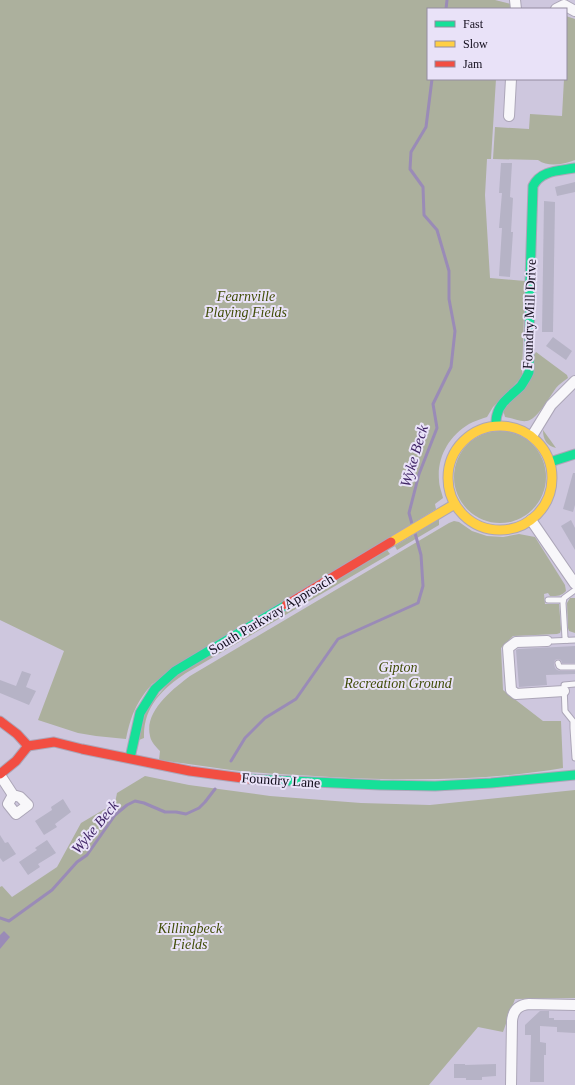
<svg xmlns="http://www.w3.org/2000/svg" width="575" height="1085" font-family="'Times New Roman',serif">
<rect width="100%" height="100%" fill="#cec7de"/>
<!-- green -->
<g fill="#acb09d">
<path d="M0 0H495L511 4V9H428V79H496L491 159H487L485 195 490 278 525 281 522 377 493 407 487 417C481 419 474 421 469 424 449 436 437 457 439 480 439 486 442 493 443 498L435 504 436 509 152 684C136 703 131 715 126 739L96 736 78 733 38 720 64 651 0 620Z"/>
<path d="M566 16 575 19V160C564 164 549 168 538 160L493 159 495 127 529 129 530 114 562 116 564 79H566Z"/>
<path d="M536 352 567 375 568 378C564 381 559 384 556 388 550 396 537 420 527 421 520 422 512 418 505 417L503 410Z"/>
<path d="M543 430 556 448C547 446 543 440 543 430Z"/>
<circle cx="500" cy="477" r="46"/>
<polygon points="439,519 439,525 397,550 395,546"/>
<path d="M454 521 459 522 472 531 487 536 503 537 519 534 535 537 565 585 566 591C561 596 558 596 550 596L548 593 544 594 545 604H559L561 629 560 633 557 634 513 636 501 648 503 690 543 721H561L563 768C486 781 408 781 330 777 297 775 264 774 231 770 207 767 183 763 159 760L160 751C156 747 151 742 150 736 144 711 173 689 190 676L449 523Z"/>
<path d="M387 550 390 554 186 673C162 689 143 707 144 738L139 740 146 709 174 677Z"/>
<polygon points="570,598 575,598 575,633 569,631 568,628 567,603"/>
<polygon points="145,776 189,785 270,796 361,803 430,805 575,790 575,998 515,999 503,1032 478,1027 429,1085 0,1085 0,887 2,886 12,897 57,867 81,823 115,803 117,793"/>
</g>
<!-- water -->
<polygon fill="#9a8bb7" points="4,931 10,937 0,949 0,935"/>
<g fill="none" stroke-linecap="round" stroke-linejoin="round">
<!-- stream -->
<g stroke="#9a8bb7" stroke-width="3">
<polyline points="446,9 447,0"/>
<polyline points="412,524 409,513 419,474 437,428 433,404 451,367 455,331 449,299 449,271 437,230 424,215 423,187 410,169 411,152 426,127 432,79"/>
<polyline points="231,761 245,738 265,718 296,699 338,639 418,603 423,586 421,555 415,533"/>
<polyline points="0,918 9,921 52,890 77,862 87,855 115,815 127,805 135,801 144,803 165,812 176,812 186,814 199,808 205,802 215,789"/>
</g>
</g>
<!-- building -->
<g fill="#b6b3c6">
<polygon points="501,163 512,163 510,197 513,198 511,232 513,232 510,277 499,276 502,228 499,228 502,193 499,193"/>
<polygon points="575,182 575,192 557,196 555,187"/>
<polygon points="544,201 555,202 553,332 542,332"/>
<polygon points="553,337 572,351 566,360 546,346"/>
<polygon points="573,473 575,473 575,505 573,512 563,509"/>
<polygon points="571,520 575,528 575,550 561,526"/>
<polygon points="575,646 575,663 562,663 561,660 558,659 555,660 554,663 555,668 557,670 561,671 575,671 575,674 546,675 547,685 519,687 516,650 518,649"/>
<polygon points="22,671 31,674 26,687 36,691 29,705 0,693 0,680 16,686"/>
<polygon points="63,799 71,812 55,824 57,827 44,835 35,821 52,810 51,807"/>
<polygon points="0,835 5,843 8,842 16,854 3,862 0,858"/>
<polygon points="47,840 56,853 38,864 40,867 28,875 19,862 37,850 35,848"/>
<polygon points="540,1011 549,1011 549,1018 554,1018 554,1020 575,1020 575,1033 557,1032 557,1027 540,1026 540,1042 546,1043 546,1055 544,1055 544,1082 530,1082 531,1035 525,1035 525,1025"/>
<polygon points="454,1064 465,1064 465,1065 496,1064 496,1076 482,1077 482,1080 466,1080 466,1078 454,1078"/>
</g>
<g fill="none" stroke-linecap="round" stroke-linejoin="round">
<defs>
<g id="lane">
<polyline points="548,600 563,600"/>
<polyline points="567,640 565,638 563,603 564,598 575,590"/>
<polyline points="552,641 575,640"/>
<polyline points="558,663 559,666 561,667 575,667"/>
<polyline points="575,684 564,685 565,711 573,721 573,728 575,758"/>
</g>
<g id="street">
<polyline points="515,0 516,9"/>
<polyline points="556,9 564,5 575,11"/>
<polyline points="509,116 511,79"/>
<polyline points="532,436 551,405 575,381"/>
<polyline points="531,520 575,584"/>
<polyline points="547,641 516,642 508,648 511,690 516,694 564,691"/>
<polyline points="0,775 13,795 20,797 28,805 16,814 8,804 13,795"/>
<path d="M511 1085 512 1021C513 1011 518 1005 529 1004L575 1005"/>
</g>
<g id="fast">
<path d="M496 425C496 422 496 418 497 415 500 402 512 395 521 386 524 381 527 377 529 372L530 280 533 186C541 170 559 171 575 168"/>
<polyline points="550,462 575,454"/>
<polyline points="130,758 140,713 155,689 175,671 286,605"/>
<polyline points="250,779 380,785 435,786 491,783 575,775"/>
</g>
<g id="slow">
<circle cx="500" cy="478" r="52"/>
<polyline points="391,542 455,504"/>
</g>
<g id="jam">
<polyline points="286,605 391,542"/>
<polyline points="0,721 17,734 28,746"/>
<polyline points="28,746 54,742 82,749 190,771 250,779"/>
<polyline points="0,774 16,761 28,746"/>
</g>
</defs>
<!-- lane casing -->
<use href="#lane" stroke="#aca6b8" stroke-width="7"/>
<!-- street casing -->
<use href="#street" stroke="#aca6b8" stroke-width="12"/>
<!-- fast casing -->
<use href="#fast" stroke="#aca6b8" stroke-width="11"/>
<!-- slow casing -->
<use href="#slow" stroke="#aca6b8" stroke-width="11"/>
<!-- jam casing -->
<use href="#jam" stroke="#aca6b8" stroke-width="11"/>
<!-- lane -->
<use href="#lane" stroke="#f8f7fa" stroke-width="5"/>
<!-- street -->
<use href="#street" stroke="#f8f7fa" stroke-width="10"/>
<!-- fast -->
<use href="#fast" stroke="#16e098" stroke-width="9"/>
<!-- slow -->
<use href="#slow" stroke="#ffcf43" stroke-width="9"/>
<!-- jam -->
<use href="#jam" stroke="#f24e42" stroke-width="9"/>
</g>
<g text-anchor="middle" stroke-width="4" stroke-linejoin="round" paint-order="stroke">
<!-- park labels -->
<g font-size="14" font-style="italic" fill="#414d08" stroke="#e9e2f8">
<text x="246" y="301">Fearnville<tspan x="246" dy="16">Playing Fields</tspan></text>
<text x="398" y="672">Gipton<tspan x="398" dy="16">Recreation Ground</tspan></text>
<text x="190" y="933">Killingbeck<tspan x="190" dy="16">Fields</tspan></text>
</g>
<!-- street labels -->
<g font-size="14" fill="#110c1b" stroke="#e9e2f8">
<text transform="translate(529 314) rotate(-88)" y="5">Foundry Mill Drive</text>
<text transform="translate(271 614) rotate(-31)" y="5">South Parkway Approach</text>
<text transform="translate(281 780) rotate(4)" y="5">Foundry Lane</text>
</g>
<!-- water labels -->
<g font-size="15" font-style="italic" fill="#402566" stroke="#e9e2f8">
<text transform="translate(414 456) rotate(-73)" y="5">Wyke Beck</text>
<text transform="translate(95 827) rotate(-50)" y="5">Wyke Beck</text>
</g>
</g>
<!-- legend -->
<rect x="427" y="8" width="140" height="72" fill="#e9e2f8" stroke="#938ca0"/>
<rect x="435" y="21" width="20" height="6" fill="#16e098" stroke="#938ca0"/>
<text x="463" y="28" font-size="12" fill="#110c1b">Fast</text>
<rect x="435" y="41" width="20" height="6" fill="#ffcf43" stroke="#938ca0"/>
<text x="463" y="48" font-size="12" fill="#110c1b">Slow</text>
<rect x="435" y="61" width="20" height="6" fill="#f24e42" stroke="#938ca0"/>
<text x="463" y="68" font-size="12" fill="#110c1b">Jam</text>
</svg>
